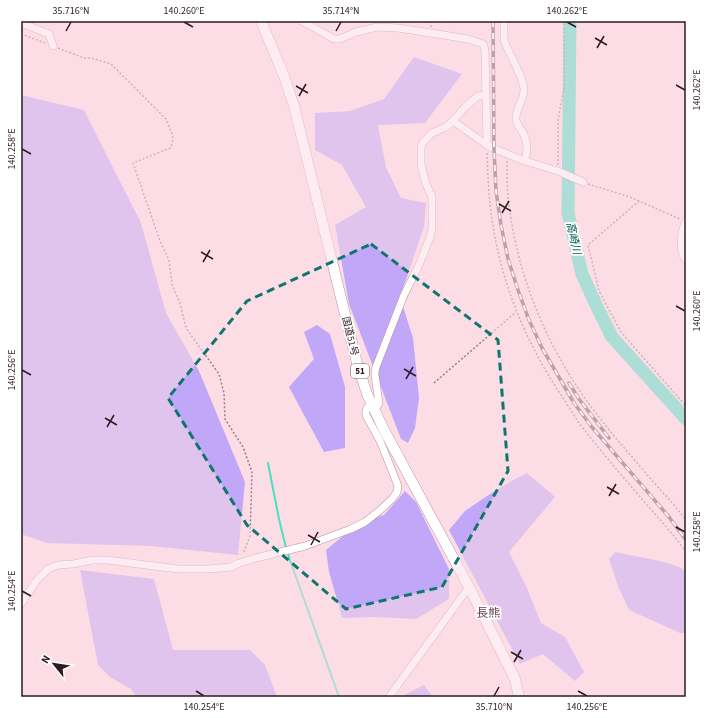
<svg xmlns="http://www.w3.org/2000/svg" width="707" height="718" font-family="'Source Sans 3','Noto Sans JP',sans-serif">
<rect width="100%" height="100%" fill="#fcdde6"/>
<!-- green -->
<g fill="#c1a7f8">
<polygon points="414,57 462,74 425,123 378,125 386,167 401,198 426,203 424,227 400,297 413,338 419,398 415,428 408,443 401,439 349,304 335,225 366,207 342,165 315,150 315,113 350,111 384,99"/>
<polygon points="21,95 84,110 141,223 166,313 199,371 245,482 238,555 151,546 47,543 21,534"/>
<polygon points="317,325 330,334 345,387 345,448 324,452 289,387 314,359 304,332"/>
<polygon points="527,473 555,497 509,552 526,586 541,623 565,637 584,672 575,681 543,654 520,664 449,530 465,511 490,494 515,479"/>
<polygon points="405,491 416,502 449,569 449,599 416,619 374,617 342,618 338,603 329,572 326,550 361,521 384,515"/>
<path d="M615 552C632 556 673 561 686 571V633H680L629 610 618 586 609 559Z"/>
<polygon points="80,570 154,579 173,650 250,650 265,665 277,697 136,697 131,689 110,677 98,665"/>
<polygon points="424,685 433,697 403,697 406,694"/>
</g>
<g fill="none" stroke-linecap="round" stroke-linejoin="round">
<!-- stream -->
<g stroke="#4cdec4" stroke-width="2">
<polyline points="268,463 279,519 286,548"/>
<polyline points="288,552 290,562 291,563 339,697"/>
</g>
<!-- river -->
<polyline stroke="#4cdec4" stroke-width="13" points="570,21 568,213 582,274 597,307 612,337 686,419"/>
<defs>
<g id="minor">
<polyline points="302,21 334,39 340,39 356,32 377,27 398,28 431,33 468,39 483,44 485,50 487,145"/>
<path d="M504 21V39L506 45C510 55 525 81 524 91 523 101 515 110 516 120 517 125 520 128 522 131 528 142 528 149 525 161"/>
<polyline points="21,23 49,34 53,46"/>
<polyline points="453,121 487,145 497,150 525,161 558,171 583,182"/>
<path d="M686 221C681 232 678 250 686 260"/>
<polyline points="374,408 378,405 379,403 375,375 375,372 376,367 404,295 419,265 430,237 432,229 432,197 426,184 421,165 421,147 423,142 432,133 446,127 453,121 466,106 478,96 486,95"/>
<path d="M21 604 37 580 48 569 58 565 73 564 93 560H107L178 569H209L231 567 239 563 256 558 305 546 351 529 365 522 379 511 392 499 397 492 398 486 389 463 380 441 366 415C365 409 367 407 372 404"/>
<polyline points="389,697 469,587"/>
</g>
<polyline id="highway" points="261,21 284,76 294,106 357,363 367,394 384,430 469,587 515,679 519,697"/>
</defs>
<!-- minor casing -->
<use href="#minor" stroke="#be8f9e" stroke-width="8"/>
<!-- highway casing -->
<use href="#highway" stroke="#be8f9e" stroke-width="11"/>
<!-- path -->
<g stroke="#988087" stroke-width="1.5" stroke-dasharray="2 2" stroke-linecap="butt">
<polyline points="431,27 431,21"/>
<polyline points="21,34 45,43"/>
<polyline points="58,48 84,58 91,58 111,64 166,119 173,136 172,144 170,148 133,163 160,241 169,260 172,285 180,303 186,328 219,374 224,393 225,419 243,447 252,472 250,536 243,554"/>
<path d="M487 153C488 179 489 205 494 231 504 291 528 345 561 395 567 404 573 414 579 423 609 462 642 499 674 536L686 552"/>
<path d="M507 161C507 175 507 190 509 204 517 273 544 340 584 397 606 428 632 457 657 486 667 497 677 508 686 520"/>
<polyline points="558,165 558,120 564,88 564,21"/>
<polyline points="588,184 630,197 680,219"/>
<polyline points="639,201 588,245 599,291 621,332 686,406"/>
<polyline points="434,383 516,312"/>
<polyline points="21,695 23,697"/>
</g>
<!-- minor -->
<use href="#minor" stroke="#fff" stroke-width="7"/>
<!-- highway -->
<use href="#highway" stroke="#fff" stroke-width="10"/>
<defs>
<g id="rail">
<polyline points="493,21 494,148 496,191 501,225 508,259 518,290 529,320 542,348 574,403 591,426 669,517 686,540"/>
<polyline points="569,383 579,399 609,438"/>
</g>
</defs>
<!-- rail casing -->
<use href="#rail" stroke="#705a61" stroke-width="3.5"/>
<!-- rail -->
<use href="#rail" stroke="#fff" stroke-width="2" stroke-dasharray="6" stroke-linecap="butt"/>
</g>
<!-- marked area -->
<path d="M0 0H707V718H0ZM371 244 498 340 508 471 442 587 346 609 247 525 168 398 247 301Z" fill="#fcdde6" fill-opacity=".55" fill-rule="evenodd"/>
<path fill="none" stroke="#0f766e" stroke-width="3" stroke-dasharray="8 5" stroke-linejoin="round" d="M371 244 498 340 508 471 442 587 346 609 247 525 168 398 247 301Z"/>
<!-- ticks -->
<path fill="none" stroke="#2d1b21" stroke-width="1.5" d="M184 22 193 27M567 22 576 27M66 31 71 22M336 31 341 22M595 38 607 45M597 48 604 36M676 85 685 90M296 86 308 93M299 96 306 84M22 149 31 154M499 204 511 211M502 213 509 201M201 252 213 259M203 262 210 250M676 306 685 311M404 369 416 376M22 370 31 375M406 379 413 367M105 418 117 425M107 427 114 415M607 487 619 494M609 496 616 484M676 527 685 532M308 535 320 542M311 545 318 532M22 591 31 596M511 652 523 659M514 662 521 650M196 691 204 696M578 691 587 696M494 696 499 687"/>
<g text-anchor="middle" stroke-width="3.5" stroke-linejoin="round" paint-order="stroke">
<!-- shield labels -->
<rect fill="#fff" stroke="#6c5f64" stroke-width="1" x="351" y="364" width="18" height="14" rx="3"/>
<g font-size="9" font-weight="bold" fill="#2d1b21">
<text x="360" y="374">51</text>
</g>
<!-- street labels -->
<g font-size="10" fill="#2d1b21" stroke="#fff">
<text transform="translate(351 336) rotate(76)" y="4">国道51号</text>
</g>
<!-- water labels -->
<g font-size="11" font-style="italic" fill="#025b4d" stroke="#fff">
<text transform="translate(574 238) rotate(77)" y="4">高崎川</text>
</g>
<!-- quarter labels -->
<g font-size="12" fill="#663d4b" stroke="#fff">
<text x="488" y="617">長熊</text>
</g>
</g>
<!-- border -->
<rect width="707" height="718" fill="none" stroke="#ffffff" stroke-width="44"/>
<!-- north arrow -->
<g transform="translate(54 664) rotate(300)" stroke="#ffffff" stroke-width="3" paint-order="stroke">
<path d="M0-3L7 15L0 10L-7 15Z" fill="#2d1b21"/>
<text y="-6" font-size="11" font-weight="bold" text-anchor="middle" fill="#2d1b21">N</text>
</g>
<rect x="22" y="22" width="663" height="674" fill="none" stroke="#2d1b21" stroke-width="1.5"/>
<g font-size="10" text-anchor="middle" fill="#2d1b21">
<text x="71" y="14">35.716°N</text>
<text x="184" y="14">140.260°E</text>
<text x="341" y="14">35.714°N</text>
<text x="567" y="14">140.262°E</text>
<text transform="translate(696 90) rotate(-90)" y="4">140.262°E</text>
<text transform="translate(11 149) rotate(-90)" y="4">140.258°E</text>
<text transform="translate(696 311) rotate(-90)" y="4">140.260°E</text>
<text transform="translate(11 370) rotate(-90)" y="4">140.256°E</text>
<text transform="translate(696 532) rotate(-90)" y="4">140.258°E</text>
<text transform="translate(11 591) rotate(-90)" y="4">140.254°E</text>
<text x="204" y="710">140.254°E</text>
<text x="494" y="710">35.710°N</text>
<text x="587" y="710">140.256°E</text>
</g>
</svg>
